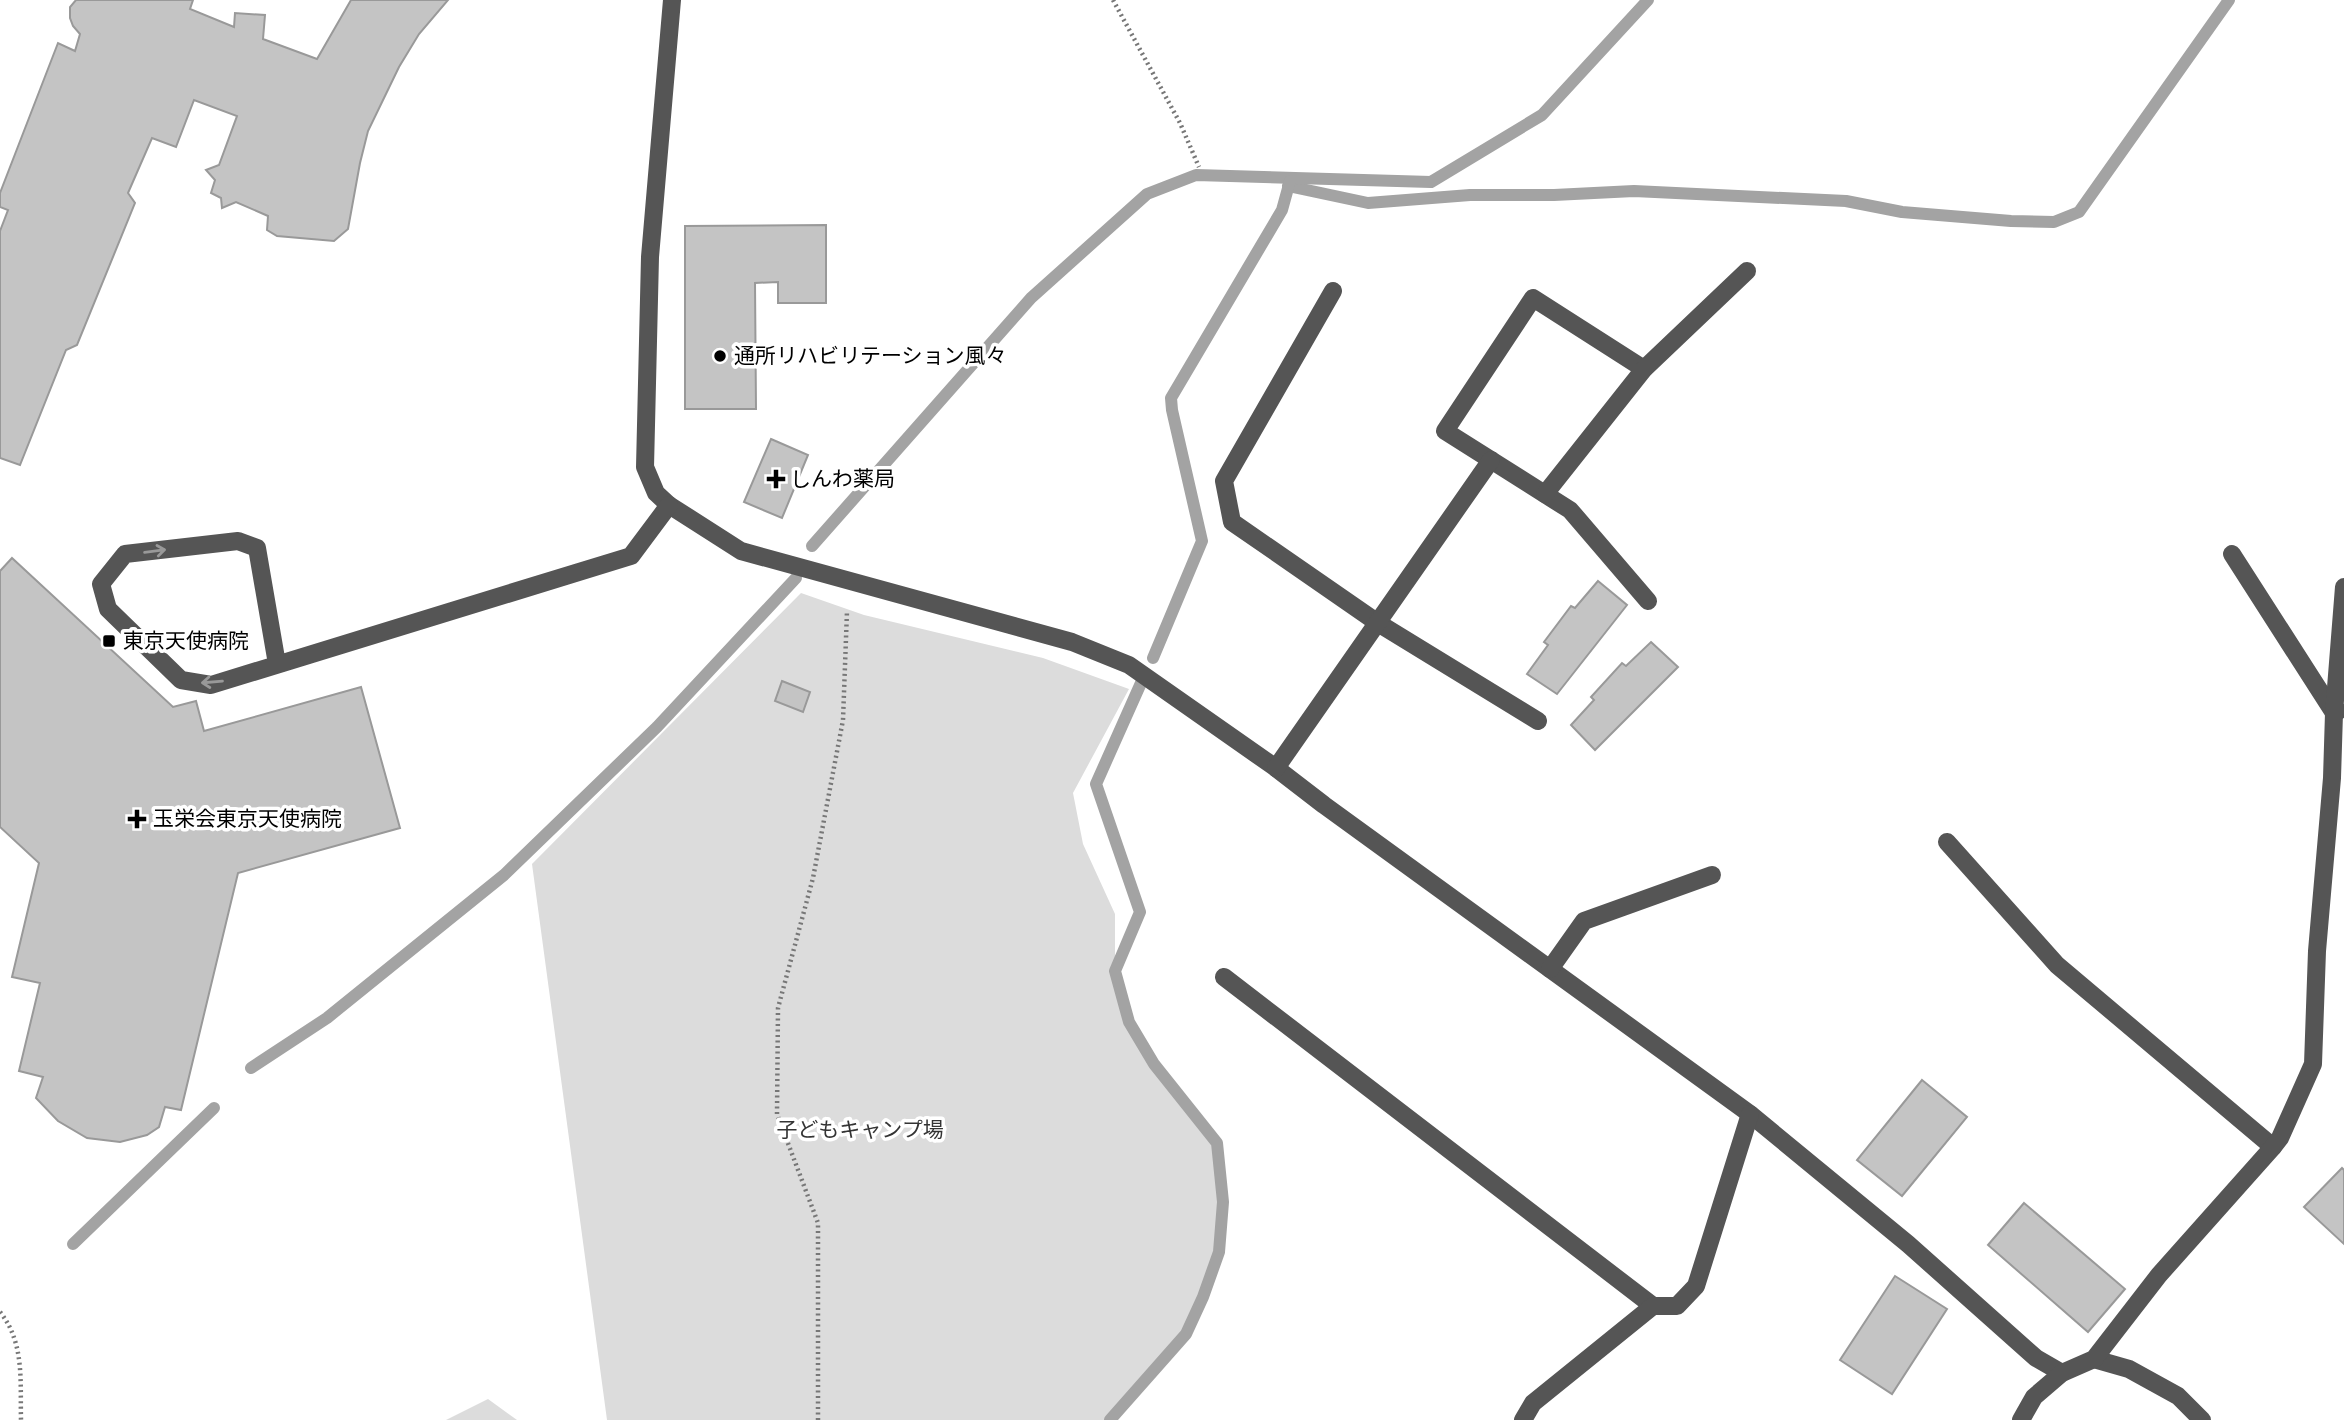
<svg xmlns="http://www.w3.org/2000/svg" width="2344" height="1420" font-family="'PT Sans Narrow','Noto Sans JP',sans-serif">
<rect width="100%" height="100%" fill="#fff"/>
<!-- green -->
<g fill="#dcdcdc">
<polygon points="801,593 864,615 1043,658 1129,689 1073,793 1083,844 1115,914 1115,971 1129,1022 1154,1064 1217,1143 1223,1202 1219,1252 1203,1297 1186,1334 1110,1420 607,1420 532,864"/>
<polygon points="488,1399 517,1420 446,1420"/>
</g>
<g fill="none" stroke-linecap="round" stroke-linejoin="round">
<!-- stream -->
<g stroke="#a3a3a3" stroke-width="12">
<polyline points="1288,186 1368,203 1470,195 1554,195 1634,191 1846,201 1902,212 2011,221 2054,222 2079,212 2229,0"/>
<polyline points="812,546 1031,298 1147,194 1196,175 1431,182 1542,115 1648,0"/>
<polyline points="1153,658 1202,541 1172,410 1171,398 1282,210 1290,181"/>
<polyline points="251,1068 327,1018 504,875 657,727 796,578"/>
<polyline points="73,1244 214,1108"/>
<polyline points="1110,1420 1186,1334 1203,1297 1219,1252 1223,1202 1217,1143 1154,1064 1129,1022 1115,971 1140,912 1096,784 1141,683"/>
</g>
</g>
<!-- building -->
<g fill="#c4c4c4" stroke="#999" stroke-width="2">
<polygon points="76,0 193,0 190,9 234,27 235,13 265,15 263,39 317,59 351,0 448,0 419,34 399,67 384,98 368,131 360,163 348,229 334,241 277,236 267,230 268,216 236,202 222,208 221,198 211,193 215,180 206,170 219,165 237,116 194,100 176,147 152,138 128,193 135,203 77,345 66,350 20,465 0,458 0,231 8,210 0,207 0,193 58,43 75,51 80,34 73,26 70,18 70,7"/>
<polygon points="826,225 826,303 778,303 778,282 755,283 756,409 685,409 685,226"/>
<polygon points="771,439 808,455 782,518 744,502"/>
<polygon points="12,558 173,707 196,701 204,731 361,687 400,828 238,873 181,1110 165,1107 159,1127 147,1135 120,1142 87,1138 58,1121 36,1098 43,1077 19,1071 40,983 12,977 39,863 0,827 0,571"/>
<polygon points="1598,581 1627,605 1557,694 1527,674 1548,645 1544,642 1571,606 1575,608"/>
<polygon points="1651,642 1678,667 1595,750 1571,725 1594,700 1591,697 1622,663 1626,666"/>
<polygon points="782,681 810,692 803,712 775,701"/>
<polygon points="1922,1080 1967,1117 1902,1196 1857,1160"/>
<polygon points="2342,1168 2344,1170 2344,1244 2304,1207"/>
<polygon points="2024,1203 2125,1289 2088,1332 1988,1245"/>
<polygon points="1895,1276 1947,1309 1892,1394 1840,1360"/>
</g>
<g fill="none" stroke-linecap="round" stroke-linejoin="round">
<!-- path -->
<g stroke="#777" stroke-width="4.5" stroke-dasharray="2 3.5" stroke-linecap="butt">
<polyline points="1113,0 1180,123 1199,167"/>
<path d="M0 1312C25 1343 20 1382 21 1420"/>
<polyline points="818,1420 818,1223 777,1114 778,1008 813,878 843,720 847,611"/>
</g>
<!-- minor -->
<g stroke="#555" stroke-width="18">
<polyline points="672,0 650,257 645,467 656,493 669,505 741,551 1072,642 1129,665 1276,768 1324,805 1750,1114 1908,1244 2036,1358 2062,1373"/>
<polyline points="1333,291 1224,481 1232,522 1378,623 1538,721"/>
<polyline points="1644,369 1533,298 1445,431 1570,510 1648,601"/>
<polyline points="1545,494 1644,369 1747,271"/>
<polyline points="2232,554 2334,713 2338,711"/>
<polyline points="277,664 257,548 238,541 125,554 101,584 108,609 181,680 211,685 631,556 669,505"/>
<polyline points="1276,768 1491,460"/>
<polyline points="1947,842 2057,965 2273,1147"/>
<polyline points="1550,969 1584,921 1712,875"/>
<polyline points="1224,977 1653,1306"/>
<polyline points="2094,1359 2129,1369 2178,1396 2202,1420"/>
<polyline points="1523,1420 1533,1403 1653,1306 1677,1306 1696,1286 1750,1114"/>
<polyline points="2021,1420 2034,1397 2062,1373 2094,1359 2159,1275 2273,1147 2280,1138 2313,1064 2317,951 2332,778 2334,713 2344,587"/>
</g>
</g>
<!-- one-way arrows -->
<defs><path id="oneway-shaft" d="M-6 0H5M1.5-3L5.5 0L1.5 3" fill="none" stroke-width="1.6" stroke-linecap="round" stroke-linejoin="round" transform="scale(1.75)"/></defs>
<g stroke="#999">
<use href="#oneway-shaft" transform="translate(155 551) rotate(-7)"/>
<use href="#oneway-shaft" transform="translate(212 682) rotate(175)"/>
</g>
<!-- markers -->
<g fill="#000" stroke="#fff" stroke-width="2.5">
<circle cx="720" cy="356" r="7"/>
<path d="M772.5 468.5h7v7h7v7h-7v7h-7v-7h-7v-7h7z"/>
<rect x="102" y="634" width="14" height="14" rx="3.5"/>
<path d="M133.5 808.5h7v7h7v7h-7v7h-7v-7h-7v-7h7z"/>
</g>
<g text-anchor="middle" stroke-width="7" stroke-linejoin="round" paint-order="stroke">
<!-- poi labels -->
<g font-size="21" fill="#000" stroke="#fff" text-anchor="start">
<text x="734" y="363">通所リハビリテーション風々</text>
<text x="790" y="486">しんわ薬局</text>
<text x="123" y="648">東京天使病院</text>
<text x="153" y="826">玉栄会東京天使病院</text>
</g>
<!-- park labels -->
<g font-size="21" fill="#333" stroke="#fff">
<text x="860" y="1137">子どもキャンプ場</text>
</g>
</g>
</svg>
